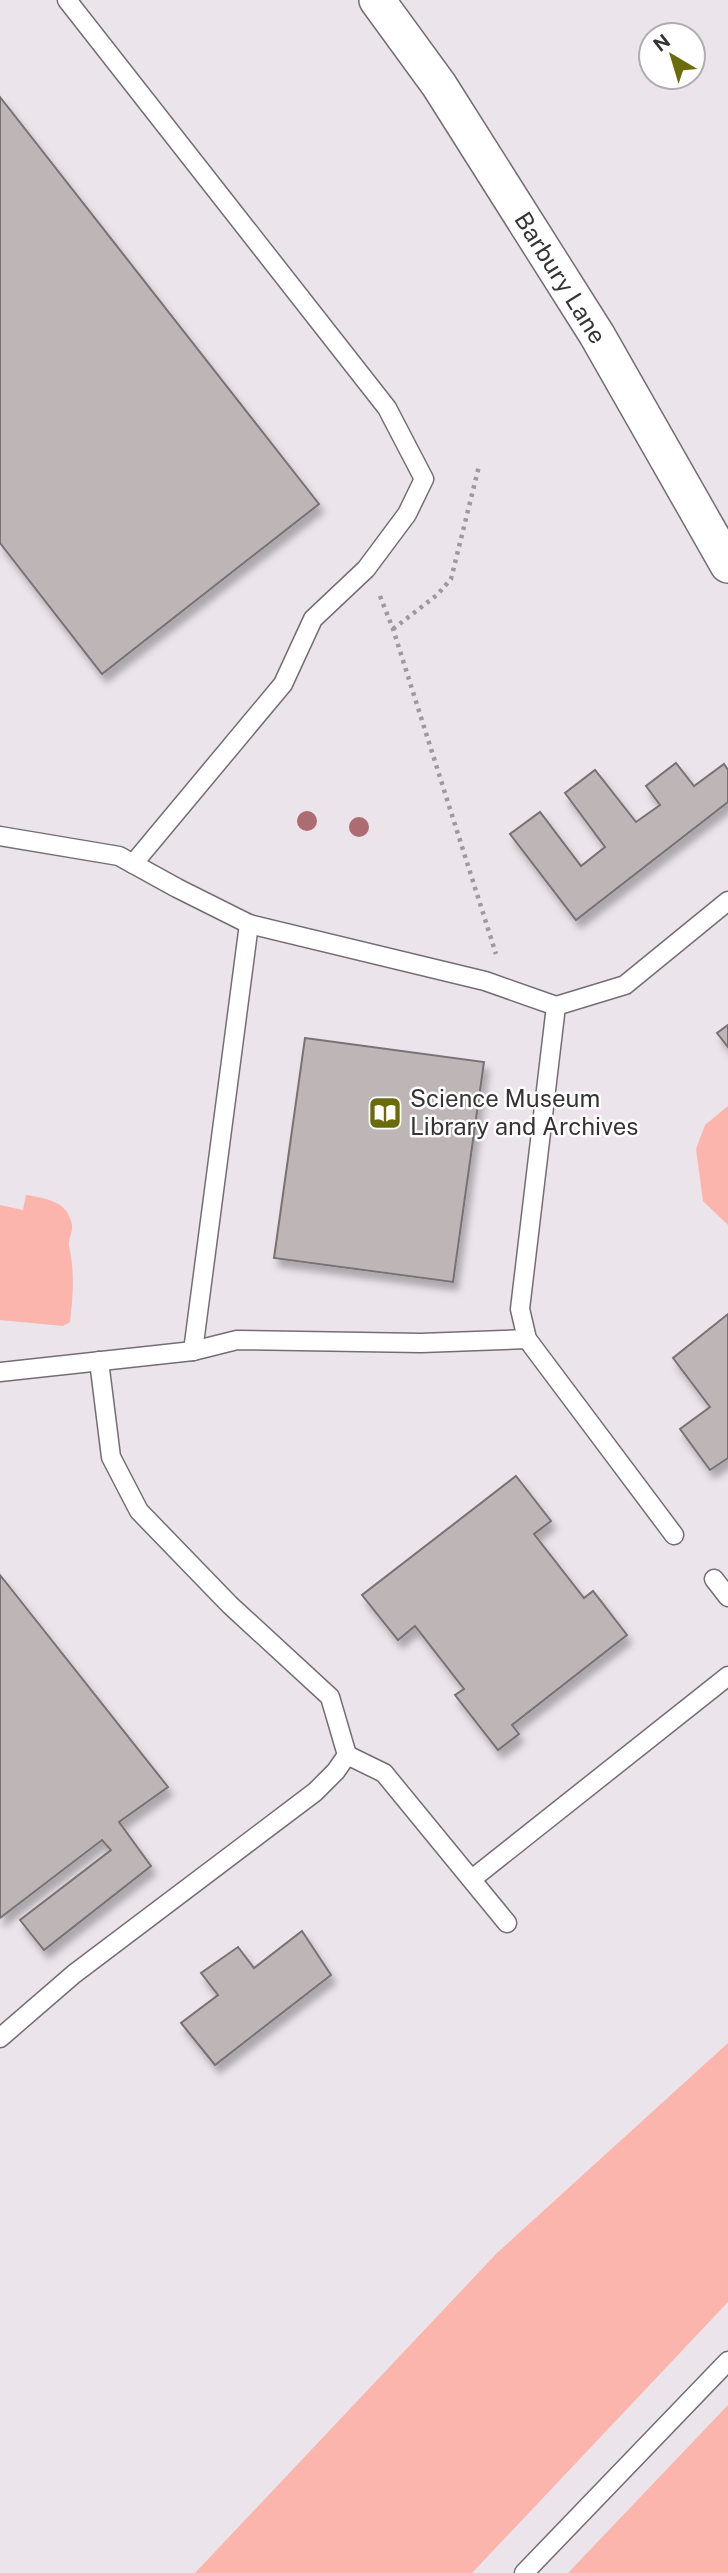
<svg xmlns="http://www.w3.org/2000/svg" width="728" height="2573" font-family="'Public Sans',sans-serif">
<defs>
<filter id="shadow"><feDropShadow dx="4.5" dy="8" stdDeviation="3.5" flood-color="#0004"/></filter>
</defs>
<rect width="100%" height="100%" fill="#ebe4ea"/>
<!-- green -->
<g fill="#fcb5ad">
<polygon points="728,1106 728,1225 703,1201 696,1149 705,1125"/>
<path d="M26 1195C45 1198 68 1201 72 1225 73 1232 68 1239 69 1246 75 1272 73 1295 70 1322L63 1326 0 1320V1205L23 1210Z"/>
<polygon points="728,2043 728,2302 472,2573 195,2573 496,2254"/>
<polygon points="728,2405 728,2573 568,2573"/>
</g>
<!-- building -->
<g fill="#beb5b7" stroke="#797174" stroke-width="2" filter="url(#shadow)">
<polygon points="0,97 319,504 102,674 0,543"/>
<polygon points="676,763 694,786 724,764 728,770 728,802 576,920 510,834 540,812 581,866 605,847 565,793 595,770 636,822 660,805 646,786"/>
<polygon points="728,1025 728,1047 717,1033"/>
<polygon points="305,1038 484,1062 453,1282 274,1258"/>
<polygon points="728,1314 728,1458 710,1470 680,1429 710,1407 673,1358"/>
<polygon points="516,1476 551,1521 534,1534 584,1598 593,1591 627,1635 512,1725 519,1734 498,1750 455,1695 464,1689 415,1626 398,1640 362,1595"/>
<polygon points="0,1575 168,1787 119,1822 151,1866 44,1950 20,1920 111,1850 102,1840 0,1918"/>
<polygon points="302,1931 331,1975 215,2065 181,2023 218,1995 201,1973 238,1947 254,1968"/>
</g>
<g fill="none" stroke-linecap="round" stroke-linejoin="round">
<defs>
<g id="service">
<polyline points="67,0 387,408 424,479 407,514 366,569 313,619 283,684 133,864"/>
<polyline points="0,836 119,856 177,888 249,924 485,981 556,1006 625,985 728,901"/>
<polyline points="556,1006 520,1309 527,1339 674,1535"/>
<polyline points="193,1351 249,924"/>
<polyline points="0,1372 193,1351 237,1340 421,1343 527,1339"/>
<polyline points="714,1579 728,1597"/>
<polyline points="347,1755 384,1773 507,1923"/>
<polyline points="472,1879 728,1676"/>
<polyline points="0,2038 74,1974 315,1792 336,1771 347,1755 330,1697 230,1605 139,1511 111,1457 99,1361"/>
<polyline points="524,2573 728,2361"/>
</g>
<polyline id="minor" points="377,0 439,85 597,335 728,565"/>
</defs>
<!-- service casing -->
<use href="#service" stroke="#746e74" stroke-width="21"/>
<!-- minor casing -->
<use href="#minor" stroke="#746e74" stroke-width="38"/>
<!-- path -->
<g stroke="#9e999d" stroke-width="4.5" stroke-dasharray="3.5 5" stroke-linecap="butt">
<polyline points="380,596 393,629 496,954"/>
<polyline points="393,629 437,595 451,579 479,466"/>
</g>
<!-- service -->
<use href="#service" stroke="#fff" stroke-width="18"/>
<!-- minor -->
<use href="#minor" stroke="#fff" stroke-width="35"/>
</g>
<!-- trees -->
<g fill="#ad6c72">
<circle cx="307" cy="821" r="10"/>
<circle cx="359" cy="827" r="10"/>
</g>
<!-- icons -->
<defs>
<symbol id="library-square" viewBox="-11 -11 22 22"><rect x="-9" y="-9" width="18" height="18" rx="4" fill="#6a6b0b" stroke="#fff"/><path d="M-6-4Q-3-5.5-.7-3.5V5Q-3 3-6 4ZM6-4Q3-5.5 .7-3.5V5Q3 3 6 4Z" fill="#fff"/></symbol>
</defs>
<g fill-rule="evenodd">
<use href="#library-square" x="366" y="1094" width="38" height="38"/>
</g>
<g text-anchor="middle" stroke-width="5" stroke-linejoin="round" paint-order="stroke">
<!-- street labels -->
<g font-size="24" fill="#363335" stroke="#fff">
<text transform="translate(560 278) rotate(58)" y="8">Barbury Lane</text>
</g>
<!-- poi labels -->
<g font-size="24" fill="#363335" stroke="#fff" text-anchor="start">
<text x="410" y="1107">Science Museum<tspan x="410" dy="28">Library and Archives</tspan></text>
</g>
</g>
<!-- north arrow -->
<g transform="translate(672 56) rotate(322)"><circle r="33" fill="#ffffff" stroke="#afadae" stroke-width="2"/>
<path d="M0-5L12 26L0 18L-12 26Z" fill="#6a6b0b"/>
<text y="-10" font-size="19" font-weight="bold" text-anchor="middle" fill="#363335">N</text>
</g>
</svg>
